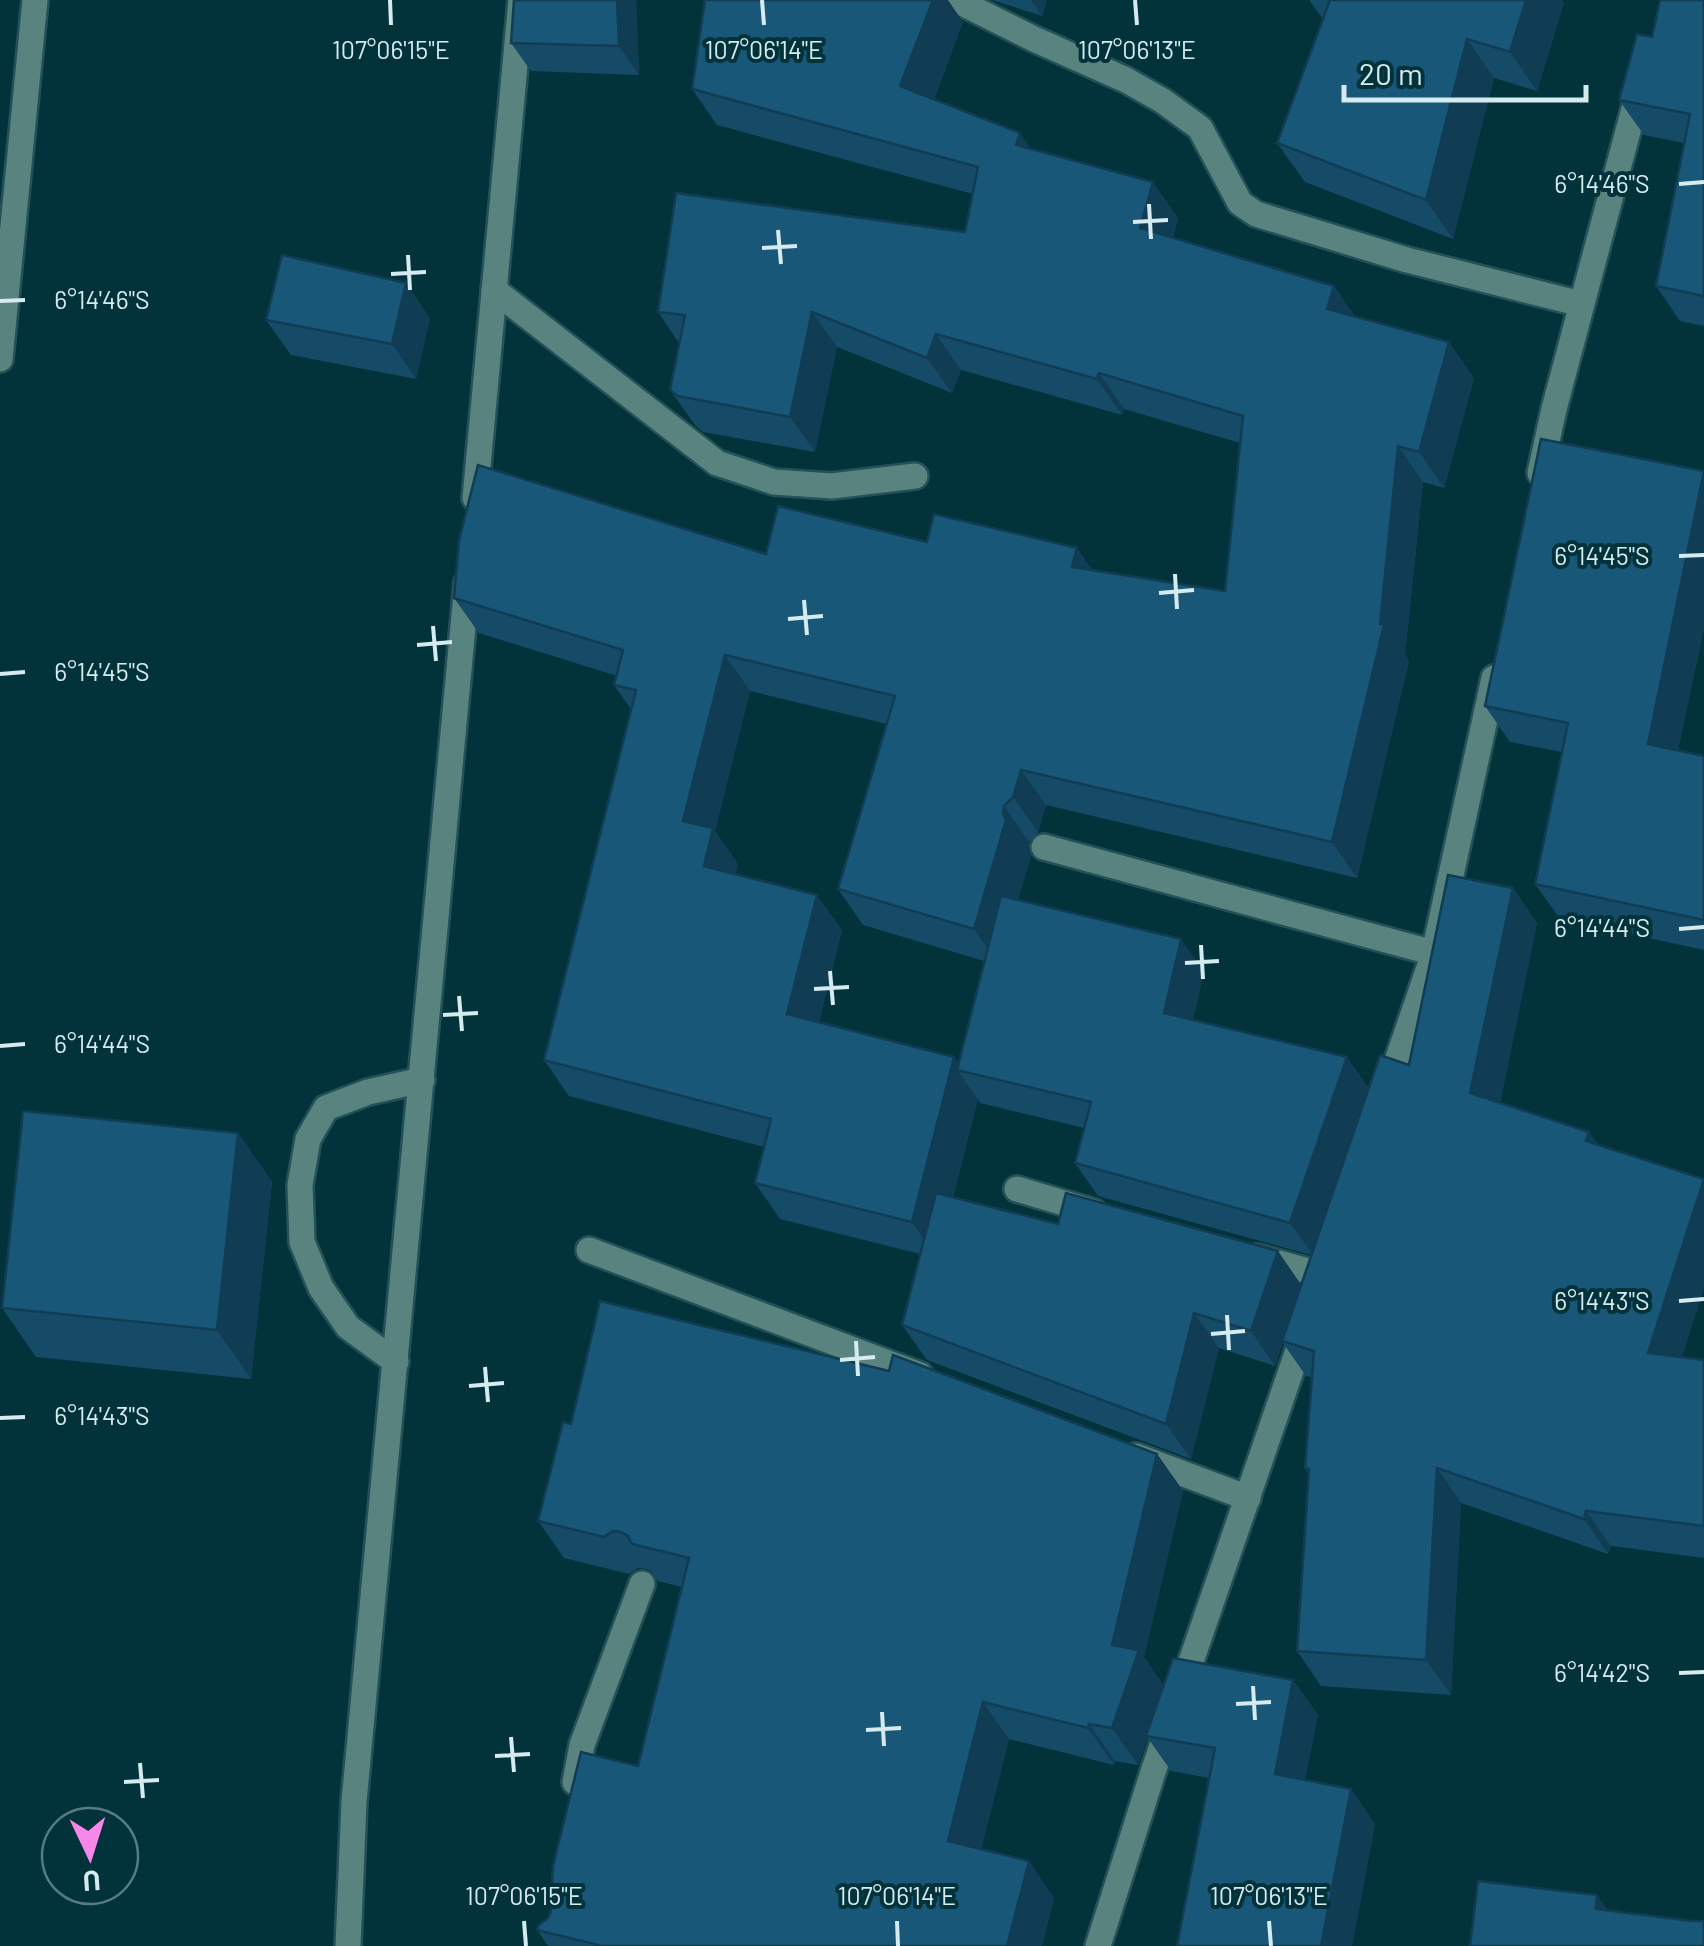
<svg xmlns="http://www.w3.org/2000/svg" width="1704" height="1946" font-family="Barlow,sans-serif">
<rect width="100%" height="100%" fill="#02323a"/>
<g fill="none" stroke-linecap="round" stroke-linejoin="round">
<defs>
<g id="minor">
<polyline points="956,0 1034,39 1126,80 1163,101 1200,128 1240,203 1256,214 1407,260 1581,304"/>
<polyline points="494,290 717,463 774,482 832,486 915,476"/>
<polyline points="0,359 35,0"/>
<polyline points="1540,473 1554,409 1640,86"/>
<polyline points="475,498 521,0"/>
<polyline points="1044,847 1434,953"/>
<polyline points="1386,1093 1434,953 1494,678"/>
<polyline points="1017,1189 1094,1212"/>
<polyline points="589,1250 920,1375"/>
<polyline points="1257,1257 1323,1275"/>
<polyline points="396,1362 348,1327 321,1288 302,1242 300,1185 308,1139 326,1108 368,1092 422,1080"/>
<polyline points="1136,1456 1248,1498"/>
<polyline points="575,1782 582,1745 642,1584"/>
<polyline points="348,1946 354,1802 467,583"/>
<polyline points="1098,1946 1153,1772 1305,1330"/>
</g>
</defs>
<!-- minor casing -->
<use href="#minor" stroke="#245057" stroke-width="30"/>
<!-- minor -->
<use href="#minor" stroke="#59837f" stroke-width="25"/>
</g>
<!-- wall -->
<g fill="#154b67" fill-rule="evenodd">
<polygon points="636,0 639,75 531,71 511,43"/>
<polygon points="992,0 1047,0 1042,16"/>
<polygon points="1309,0 1562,0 1564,3 1537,91 1494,78 1453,239 1305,182 1277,143 1323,19"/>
<polygon points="1704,0 1704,326 1680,321 1656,286 1684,143 1644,135 1619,100 1652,37"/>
<path d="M963 22 934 99 1030 149 1178 218 1173 238 1334 286 1355 317 1474 378 1444 488 1423 482 1405 655 1409 661 1357 878 1046 805 1038 832 1029 842 1028 850 1031 856 1018 900 1204 972 1193 1020 1368 1088 1409 1065 1513 888 1537 923 1500 1103 1682 1357 1704 1360V1558L1611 1546 1608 1554 1461 1503 1451 1695 1321 1686 1297 1651 1308 1473 1305 1468 1312 1377 1306 1376 1283 1343 1275 1366 1219 1348 1191 1459 927 1360 902 1325 920 1254 780 1219 755 1183 764 1147 569 1096 544 1060 631 709 614 685 617 676 479 633 454 598 766 554 927 542 1225 591 1240 443 1124 409 1122 415 961 370 952 393 837 347 815 452 703 432 695 425 670 390 679 343 658 312 965 232 973 194 717 125 692 89ZM750 691 887 724 838 889 863 925 984 961 959 1063 954 1057 819 1022 842 930 735 874 738 864 715 831ZM978 1099 980 1103 1084 1128 1075 1163 1098 1196 1311 1255 1301 1284 953 1197Z"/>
<polygon points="430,318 416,379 291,355 266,320"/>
<polygon points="1704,471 1704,628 1678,750 1704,756 1704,950 1560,919 1535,884 1562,752 1510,742 1485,706"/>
<polygon points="238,1133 272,1182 251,1379 36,1357 2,1308"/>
<polygon points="571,1424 1157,1454 1183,1491 1144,1657 1163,1685 1293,1680 1318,1715 1305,1780 1351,1789 1375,1824 1352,1946 1177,1946 1209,1778 1171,1771 1148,1738 1138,1765 1115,1761 1114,1765 1009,1739 981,1849 1029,1861 1054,1898 1042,1946 548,1946 537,1930 548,1918 638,1766 682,1587 658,1581 651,1571 647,1569 638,1568 629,1574 564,1558 538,1521"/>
</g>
<!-- shaded-wall -->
<g fill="#113d54">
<polygon points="617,0 636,0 639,75 619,46"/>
<polygon points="933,0 948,0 963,22 926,122 900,86"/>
<polygon points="1031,0 1047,0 1042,16"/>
<polygon points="1526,0 1562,0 1564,3 1537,91 1510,52"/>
<polygon points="1467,39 1494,78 1453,239 1426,200"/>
<polygon points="1020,133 1045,169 1016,145"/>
<polygon points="1153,182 1178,218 1165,264 1140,228"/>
<polygon points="406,283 430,318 416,379 392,344"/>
<polygon points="1334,286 1359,322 1327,309"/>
<polygon points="812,312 837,347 815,452 790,417"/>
<polygon points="936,334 961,370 952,393 927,358"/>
<polygon points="1449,342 1474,378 1444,488 1419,452"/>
<polygon points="1099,373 1124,409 1122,415 1097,379"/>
<polygon points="1398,446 1423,482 1405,655 1409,661 1357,878 1332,842 1380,624"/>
<polygon points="1704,476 1704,628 1672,779 1648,744"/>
<polygon points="1077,548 1102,584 1072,567"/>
<polygon points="725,655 750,691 715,831 738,864 729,902 704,866 683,821"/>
<polygon points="1021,770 1046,805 1038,832 1013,797"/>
<polygon points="1004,806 1029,842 1028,850 1031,856 999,965 974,929 1003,814"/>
<polygon points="1513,888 1537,923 1495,1128 1470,1093"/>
<polygon points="817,895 842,930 812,1049 787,1014"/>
<polygon points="1181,939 1204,972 1187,1046 1164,1013"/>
<polygon points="954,1057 965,1072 957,1070 978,1099 937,1258 912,1222"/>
<polygon points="1347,1057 1370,1090 1313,1255 1290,1223"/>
<polygon points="1589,1132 1614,1167 1586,1141"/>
<polygon points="238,1133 272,1182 251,1379 217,1330"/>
<polygon points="1704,1180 1704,1289 1672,1388 1648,1353"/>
<polygon points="1278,1251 1302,1286 1275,1366 1251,1331"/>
<polygon points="1194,1313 1219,1348 1191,1459 1166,1424"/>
<polygon points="1157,1454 1183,1491 1144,1657 1165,1687 1146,1736 1148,1738 1138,1765 1112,1728 1112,1645"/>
<polygon points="1437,1468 1461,1503 1451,1695 1426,1660"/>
<polygon points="1586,1511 1611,1546 1608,1554 1584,1519"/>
<polygon points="1293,1680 1318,1715 1299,1810 1275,1774"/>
<polygon points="983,1702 1009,1739 973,1878 948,1841"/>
<polygon points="1089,1724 1115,1761 1114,1765 1088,1728"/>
<polygon points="1351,1789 1375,1824 1352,1946 1321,1946"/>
<polygon points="1029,1861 1054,1898 1042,1946 1007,1946"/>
<polygon points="1597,1895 1617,1923 1596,1909"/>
</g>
<!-- building -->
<g fill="#185778" stroke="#113d54" stroke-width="2.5">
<polygon points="514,0 617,0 619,46 511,43"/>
<polygon points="705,0 933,0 900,86 1020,133 1016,145 1153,182 1140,228 1334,286 1327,309 1449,342 1419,452 1398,446 1380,624 1384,625 1332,842 1021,770 1013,797 1004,806 1003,814 1006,820 974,929 838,889 895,696 725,655 683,821 713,828 704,866 817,895 787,1014 954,1057 912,1222 755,1183 771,1119 544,1060 636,690 614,685 623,650 454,598 459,540 478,465 766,554 778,506 927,542 934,514 1077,548 1072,567 1225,591 1243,416 1099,373 1097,379 936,334 927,358 812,312 790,417 678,396 670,390 685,315 658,312 676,193 965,232 978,167 692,89"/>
<polygon points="1330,0 1526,0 1510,52 1467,39 1426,200 1277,143"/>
<polygon points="1660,0 1704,0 1704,296 1656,286 1690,114 1619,100 1637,34 1652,37"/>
<polygon points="282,255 406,283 392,344 266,320"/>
<polygon points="1541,439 1704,471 1648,744 1704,756 1704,920 1535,884 1568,723 1485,706"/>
<polygon points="1448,875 1513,888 1470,1093 1589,1132 1586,1141 1704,1179 1648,1353 1704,1360 1704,1526 1586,1511 1584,1519 1437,1468 1426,1660 1297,1651 1309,1469 1305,1468 1314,1351 1282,1341 1380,1055 1409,1065"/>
<polygon points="1001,896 1181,939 1164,1013 1347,1057 1290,1223 1075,1163 1091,1102 957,1070"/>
<polygon points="23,1111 238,1133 217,1330 2,1308"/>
<polygon points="936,1193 1058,1224 1066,1193 1278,1251 1251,1331 1194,1313 1166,1424 902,1325"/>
<polygon points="600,1301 889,1371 893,1355 1157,1454 1112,1645 1139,1650 1112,1728 1089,1724 1088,1728 983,1702 948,1841 1029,1861 1007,1946 602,1946 537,1930 539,1925 548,1918 551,1911 553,1866 581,1752 638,1766 689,1558 632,1544 628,1536 621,1532 613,1531 604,1537 538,1521 563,1422 571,1424"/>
<polygon points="1173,1658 1293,1680 1275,1774 1351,1789 1321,1946 1177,1946 1215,1748 1146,1736"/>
<polygon points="1478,1881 1597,1895 1596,1909 1692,1921 1704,1921 1704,1946 1470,1946"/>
</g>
<!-- ticks -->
<path fill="none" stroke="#d5ebf0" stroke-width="4" d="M390 0 391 25M762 0 764 25M1135 0 1137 25M1679 184 1704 182M1149 204 1151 239M1133 222 1168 220M778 230 781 264M762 248 797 246M408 255 410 290M391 274 426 272M0 301 25 300M1679 556 1704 555M1175 574 1177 609M1159 593 1194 590M804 600 807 635M788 619 823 616M433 626 436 661M417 645 452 642M0 674 25 672M1679 929 1704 927M1201 945 1203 979M1185 963 1219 961M830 971 833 1005M814 989 849 987M459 996 462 1031M443 1015 478 1013M0 1046 25 1044M1679 1301 1704 1299M1227 1315 1229 1350M1211 1334 1245 1331M856 1341 858 1376M840 1360 875 1357M485 1367 488 1402M469 1386 504 1383M0 1418 25 1417M1679 1673 1704 1672M1253 1686 1255 1720M1236 1704 1271 1702M882 1712 884 1746M866 1730 901 1728M511 1737 514 1772M495 1756 530 1754M140 1763 143 1798M124 1782 159 1780M524 1921 526 1946M897 1921 898 1946M1269 1921 1271 1946"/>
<g font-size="25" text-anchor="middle" fill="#d5ebf0" stroke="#02323a" stroke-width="8" stroke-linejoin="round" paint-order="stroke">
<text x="391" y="59">107°06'15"E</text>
<text x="764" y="59">107°06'14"E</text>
<text x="1137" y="59">107°06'13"E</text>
<text x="1602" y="193">6°14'46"S</text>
<text x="102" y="309">6°14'46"S</text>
<text x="1602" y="565">6°14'45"S</text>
<text x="102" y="681">6°14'45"S</text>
<text x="1602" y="937">6°14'44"S</text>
<text x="102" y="1053">6°14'44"S</text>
<text x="1602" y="1310">6°14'43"S</text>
<text x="102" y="1425">6°14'43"S</text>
<text x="1602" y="1682">6°14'42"S</text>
<text x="524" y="1905">107°06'15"E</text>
<text x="897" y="1905">107°06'14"E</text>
<text x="1269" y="1905">107°06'13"E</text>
</g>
<!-- north arrow -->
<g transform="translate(90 1856) rotate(176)"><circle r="48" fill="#02323a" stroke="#567c83" stroke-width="2.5"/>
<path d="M0-8L18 38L0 25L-18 38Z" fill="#f987e9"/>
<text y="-15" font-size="28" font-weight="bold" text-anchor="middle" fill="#d5ebf0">U</text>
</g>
<!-- scale -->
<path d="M1344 85v15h242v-15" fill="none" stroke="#d5ebf0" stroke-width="5"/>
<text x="1359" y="85" font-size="30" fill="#d5ebf0" stroke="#02323a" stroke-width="8" paint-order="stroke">20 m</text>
</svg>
